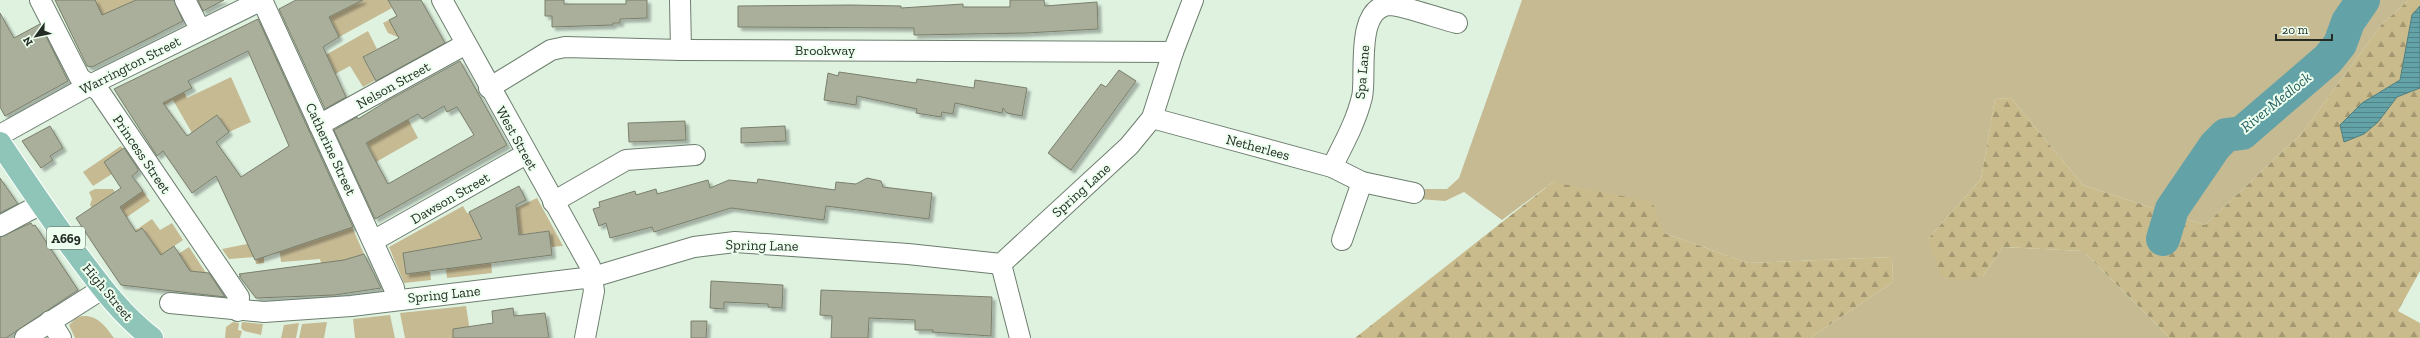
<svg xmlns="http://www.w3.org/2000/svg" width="2420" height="338" font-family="'Zilla Slab',serif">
<defs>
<pattern id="forest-firs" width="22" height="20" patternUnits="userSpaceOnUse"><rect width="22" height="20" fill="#cabb8c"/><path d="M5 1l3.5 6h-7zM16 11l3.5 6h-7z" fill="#a49872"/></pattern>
<pattern id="water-rules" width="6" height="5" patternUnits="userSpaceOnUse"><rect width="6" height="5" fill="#63a2a7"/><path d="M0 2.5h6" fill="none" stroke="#518488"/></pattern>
<filter id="shadow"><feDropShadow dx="3.5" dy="3.5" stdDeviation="1" flood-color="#0004"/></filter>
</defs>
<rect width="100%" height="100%" fill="#dff2e0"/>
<!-- green -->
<g fill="#c6ba93">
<polygon points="83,0 136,0 111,11 153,27 157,35 134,46 127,31 92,24 72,34 68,28 90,17"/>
<polygon points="351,0 388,0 392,8 339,37 333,26 312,23"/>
<polygon points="1522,0 2409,0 2382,24 2301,134 2205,225 2083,185 2011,98 1995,99 1981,179 1928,239 1983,276 2003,247 2083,251 2170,338 1810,338 1893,282 1892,257 1748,263 1664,233 1553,182 1502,220 1464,192 1445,201 1419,199 1419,189 1447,189 1459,178"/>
<polygon points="389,20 396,32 403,28 400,38 388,33 383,23"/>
<polygon points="368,31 377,49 363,57 375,80 374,81 363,87 350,66 335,74 330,62 306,66"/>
<polygon points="231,77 251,122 229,132 217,115 192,133 173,100 157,110 160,87 178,95 184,92 187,98"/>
<polygon points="408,119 418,138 376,162 362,133"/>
<polygon points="121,146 123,149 112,174 93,186 83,172"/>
<polygon points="95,189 113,189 118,197 143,191 150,201 117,224 102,201 92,208 90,205 92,199 89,192"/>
<polygon points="537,198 563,246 551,247 548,231 473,240 475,264 491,262 492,273 447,278 446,269 469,266 443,247 403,253 406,274 430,271 431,280 404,283 389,247 463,206 467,213 501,215"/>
<polygon points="321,216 330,235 352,227 364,254 353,258 356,267 321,263 320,259 281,262 280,253 264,255 264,263 256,264 255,257 229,259 222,249 247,244 246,241"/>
<polygon points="152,219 160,230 172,223 183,240 161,255 166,262 189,247 206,273 165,267 128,238 127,236"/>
<polygon points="466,306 471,338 405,338 400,313"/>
<polygon points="390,315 395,338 355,338 353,319"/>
<path d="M82 316C98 315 105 326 114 338H75L69 325 76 318Z"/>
<polygon points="233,322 239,323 238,330 242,331 240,338 225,338 226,327"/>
<polygon points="242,322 263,324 261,335 244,331 241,328"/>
<polygon points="327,322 324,338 299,338 302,324"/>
<polygon points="299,323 296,338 281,338 284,325"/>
</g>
<!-- forest -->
<g fill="url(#forest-firs)">
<polygon points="2409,0 2420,0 2420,271 2398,311 2420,323 2420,338 2170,338 2083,251 2003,247 1983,276 1957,281 1942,277 1928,239 1981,179 1995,99 2011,98 2083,185 2205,225 2301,134 2382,24"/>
<polygon points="1553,182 1652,202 1664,233 1748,263 1892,257 1893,282 1810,338 1355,338"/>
</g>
<!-- water -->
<polygon fill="url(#water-rules)" stroke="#507f80" points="2420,6 2420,88 2397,97 2378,122 2364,134 2344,142 2340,125 2362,103 2400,80 2412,15"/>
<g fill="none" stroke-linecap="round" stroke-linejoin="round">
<!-- river -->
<polyline stroke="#63a2a7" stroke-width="34" points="2163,239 2172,209 2215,146 2226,135 2242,133 2328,59 2340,44 2348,22 2363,0"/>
</g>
<!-- building -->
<g fill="#a9af9a" stroke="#7a7f6b" fill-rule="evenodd" filter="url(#shadow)">
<polygon points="55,0 95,0 102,15 136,0 174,0 183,21 92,67 87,66"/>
<polygon points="198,0 224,0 203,11"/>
<polygon points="296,0 363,0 329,17 339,37 323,47 346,97 325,109 279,9"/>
<polygon points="388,0 421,0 445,43 376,81 363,57 399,38 389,20 397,16"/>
<polygon points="545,0 564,0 564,4 626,4 626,0 647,0 647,18 620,19 620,23 613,23 613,25 552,27 552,16 545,16"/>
<polygon points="1010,0 1044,0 1045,6 1097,2 1098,29 1026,33 914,35 914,28 738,27 738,6 851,5 901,6 901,8 963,4 963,7 1010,7"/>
<polygon points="0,13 14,38 40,24 68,81 5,116 0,107"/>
<path d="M258 19 353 227 255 260 216 176 192 193 163 151 157 156 114 89ZM248 51 289 146 241 177 216 142 229 132 217 115 187 136 163 103 192 88 188 81Z"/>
<path d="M460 61 507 145 375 219 334 130 357 117 358 119 387 101ZM444 106 447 112 457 107 474 135 388 184 366 143 418 114 422 119Z"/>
<polygon points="1119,70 1136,81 1071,170 1048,153 1101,84 1106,87"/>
<polygon points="839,72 916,83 917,79 974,88 975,80 1027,88 1022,116 1007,113 1003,108 1002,113 955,103 953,114 942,112 941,117 916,113 917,109 857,96 856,105 824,100 828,73 838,76"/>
<polygon points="685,121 686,140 629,142 628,123"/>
<polygon points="50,126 63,148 50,156 53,160 41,168 22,141"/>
<polygon points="785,126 786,141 741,143 741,128"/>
<polygon points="124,148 138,169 138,171 132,176 143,191 120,207 136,232 142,228 161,255 174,246 190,271 209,273 225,297 121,285 106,263 76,218 121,188 104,162"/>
<polygon points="0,178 18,204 0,213"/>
<polygon points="867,178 881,181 883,187 932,193 929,219 826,206 824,220 731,208 654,232 652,227 610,238 606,223 599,226 593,209 600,207 599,202 635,191 636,195 656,189 657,194 708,180 710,188 729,180 757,183 758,179 835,190 836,182 856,184"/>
<polygon points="519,186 526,200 516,205 519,235 549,231 552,255 406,274 403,253 482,239 469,212"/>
<polygon points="31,223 33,226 35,225 78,290 6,338 0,338 0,237"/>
<polygon points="364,254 381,288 335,295 256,298 239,276 241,276 239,274 344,260"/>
<polygon points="711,281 783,285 782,308 768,307 768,304 724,302 724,309 710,308"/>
<polygon points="821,290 992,297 991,336 932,332 933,330 915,330 915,320 869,318 868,338 831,338 832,316 820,315"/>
<polygon points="513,308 514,316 545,313 549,338 453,338 453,329 493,323 492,311"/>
<polygon points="691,321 707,321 706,338 691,338"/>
</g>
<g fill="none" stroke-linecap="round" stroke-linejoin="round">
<defs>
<g id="street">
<polyline points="40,0 80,78 99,91 239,297 238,311"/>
<polyline points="185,0 200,29"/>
<polyline points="262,0 394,288 396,300"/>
<polyline points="442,0 590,266 594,291 585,338"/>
<polyline points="680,0 681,50"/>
<polyline points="489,88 551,50 565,47 681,50 1173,52"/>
<polyline points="1152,118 1332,167 1362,182 1414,193"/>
<polyline points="319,125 466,44"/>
<polyline points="0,135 90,85 262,0"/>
<path d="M1332 167C1343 145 1356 122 1362 97 1367 77 1354 7 1390 5 1401 5 1444 20 1457 23"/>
<polyline points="553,202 626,160 695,155"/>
<polyline points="0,226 41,204"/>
<polyline points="1342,240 1362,182"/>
<polyline points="373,241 526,154"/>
<polyline points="1001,264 1020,338"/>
<polyline points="170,303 264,312 351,306 593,277 694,247 735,242 908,254 1001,264 1129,146 1152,118 1173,52 1193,0"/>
<polyline points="50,321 61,338"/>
<polyline points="25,338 102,289"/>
</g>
<path id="primary" d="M0 143C24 179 48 214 73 249 97 281 120 314 152 338"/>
</defs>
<!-- street casing -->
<use href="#street" stroke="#6d7e6e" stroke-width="22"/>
<!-- primary casing -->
<use href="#primary" stroke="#fff" stroke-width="24"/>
<!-- street -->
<use href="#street" stroke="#fff" stroke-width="20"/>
<!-- primary -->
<use href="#primary" stroke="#8fc5b8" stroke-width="22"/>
</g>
<g text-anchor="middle" stroke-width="4" stroke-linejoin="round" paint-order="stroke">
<!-- shield labels -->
<rect fill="#edffee" stroke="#616b62" stroke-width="1" x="47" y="227" width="38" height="22" rx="3"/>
<g font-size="13" font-weight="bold" fill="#252c26">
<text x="66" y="243">A669</text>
</g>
<!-- street labels -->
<g font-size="14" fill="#252c26" stroke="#edffee">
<text x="825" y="55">Brookway</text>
<text transform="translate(130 65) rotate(-27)" y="5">Warrington Street</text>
<text transform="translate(1362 72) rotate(-85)" y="5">Spa Lane</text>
<text transform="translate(393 85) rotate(-29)" y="5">Nelson Street</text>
<text transform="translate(517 138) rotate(61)" y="5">West Street</text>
<text transform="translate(1258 147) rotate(15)" y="5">Netherlees</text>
<text transform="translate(331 149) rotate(65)" y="5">Catherine Street</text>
<text transform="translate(142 154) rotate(56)" y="5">Princess Street</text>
<text transform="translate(1081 190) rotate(-42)" y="5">Spring Lane</text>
<text transform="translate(450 198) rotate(-30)" y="5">Dawson Street</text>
<text transform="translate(762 245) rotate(1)" y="5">Spring Lane</text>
<text transform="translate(108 292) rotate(50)" y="5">High Street</text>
<text transform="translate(444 294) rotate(-6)" y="5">Spring Lane</text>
</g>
<!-- water labels -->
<g font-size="15" font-style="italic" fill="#265d60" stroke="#edffee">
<text transform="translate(2276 102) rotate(-39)" y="5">River Medlock</text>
</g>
</g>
<!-- north arrow -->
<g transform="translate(36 36) rotate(237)" stroke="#edffee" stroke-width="3" paint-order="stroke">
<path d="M0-3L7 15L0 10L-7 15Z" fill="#252c26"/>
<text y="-6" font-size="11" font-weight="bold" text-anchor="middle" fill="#252c26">N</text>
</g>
<!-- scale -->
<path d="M2276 34v6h56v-6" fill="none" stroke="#252c26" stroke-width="2"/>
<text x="2282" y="34" font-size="12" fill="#252c26" stroke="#edffee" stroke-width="3" paint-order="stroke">20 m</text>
</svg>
